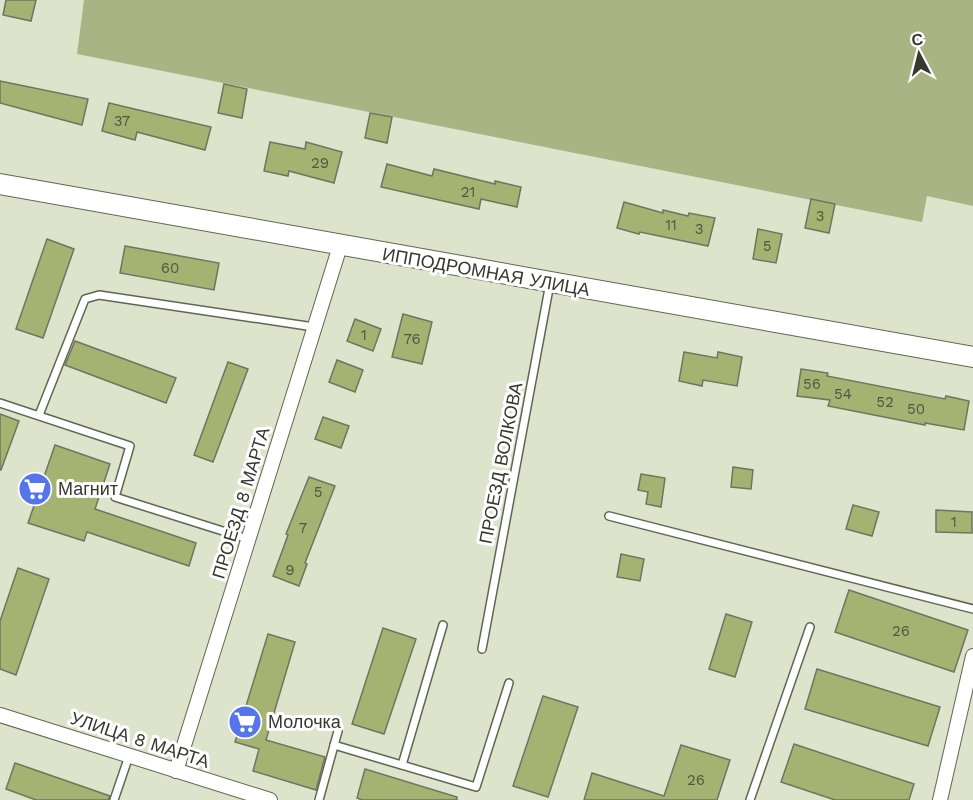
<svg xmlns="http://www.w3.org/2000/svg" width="973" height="800" font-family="'Work Sans',sans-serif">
<rect width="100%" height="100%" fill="#dee4cc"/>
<!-- green -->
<polygon fill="#a9b484" points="84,0 973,0 973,206 927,196 922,222 77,54"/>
<!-- building -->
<g fill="#a4b371" stroke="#6f7560" stroke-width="1.5">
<polygon points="6,0 36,0 31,21 3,15"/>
<polygon points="0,81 88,99 82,125 0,103"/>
<polygon points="224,84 247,89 242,118 218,113"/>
<polygon points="109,103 211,127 205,150 137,132 135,140 102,131"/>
<polygon points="370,113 392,117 387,143 365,138"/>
<polygon points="270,142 305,149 306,142 342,152 334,183 289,171 288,176 264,171"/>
<polygon points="387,164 432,176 434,169 495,184 495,181 521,187 517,207 481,199 479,209 381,187"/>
<polygon points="811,199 835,204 829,233 805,228"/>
<polygon points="624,202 663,213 663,210 688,216 689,213 715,218 708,246 640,232 639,234 617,228"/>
<polygon points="758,229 782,234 776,263 753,259"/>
<polygon points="47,239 74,249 43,338 16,329"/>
<polygon points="125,246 219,263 214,290 120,273"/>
<polygon points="403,314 432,322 422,364 392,357"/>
<polygon points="355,319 381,329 373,351 347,341"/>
<polygon points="75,341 176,378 166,403 65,365"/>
<polygon points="684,352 717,358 718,352 742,357 737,386 703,380 702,386 679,381"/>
<polygon points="337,360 363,370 355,392 329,382"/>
<polygon points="228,362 248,369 213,462 194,455"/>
<polygon points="801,369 828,373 827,376 945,399 946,396 969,401 964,430 925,423 925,425 828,406 830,400 797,396"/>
<polygon points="0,414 19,421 1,470 0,470"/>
<polygon points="323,417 349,426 341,448 315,439"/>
<polygon points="55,445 110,464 95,509 196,543 189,566 87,532 84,541 28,523"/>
<polygon points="733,467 753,470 751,489 731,487"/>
<polygon points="641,474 665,478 661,507 646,504 648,492 638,490"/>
<polygon points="309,477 335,486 305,563 307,564 299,586 273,576 288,535 286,534"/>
<polygon points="853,505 879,512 872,536 846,529"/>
<polygon points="936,510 972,512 972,533 936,532"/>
<polygon points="621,554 644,559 640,581 617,577"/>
<polygon points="18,568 49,579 16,675 0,669 0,621"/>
<polygon points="849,590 968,630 954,672 835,632"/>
<polygon points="726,614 752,622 735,677 709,669"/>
<polygon points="383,628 416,639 384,734 352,724"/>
<polygon points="268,634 295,642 266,740 325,757 316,790 253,771 259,749 235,742"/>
<polygon points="817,669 940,707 928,746 805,709"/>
<polygon points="543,696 578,707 548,797 513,786"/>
<polygon points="794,744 914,784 909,800 835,800 781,782"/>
<polygon points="681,745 730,760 717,800 584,800 592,773 664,796"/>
<polygon points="15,763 110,796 108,800 36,800 6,789"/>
<polygon points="365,769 457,797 457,800 362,800 357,798"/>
</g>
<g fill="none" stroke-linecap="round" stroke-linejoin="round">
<defs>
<g id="lane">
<polyline points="0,403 130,446 115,497 248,539"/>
<polyline points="39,415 85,299 99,295 314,327"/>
<polyline points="609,516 973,609"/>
<polyline points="482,649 550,283"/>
<polyline points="334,745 476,787 509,683"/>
<polyline points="402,765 443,625"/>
<polyline points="114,800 129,756"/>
<polyline points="319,800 338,731"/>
<polyline points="750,800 810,627"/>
</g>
<g id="street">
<polyline points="0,715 270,800"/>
<polyline points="176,771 340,246"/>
<polyline points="940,800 973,656"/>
</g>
<polyline id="secondary" points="0,184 973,357"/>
</defs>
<!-- lane casing -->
<use href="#lane" stroke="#616651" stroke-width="10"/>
<!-- street casing -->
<use href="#street" stroke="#616651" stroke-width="16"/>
<!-- secondary casing -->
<use href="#secondary" stroke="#616651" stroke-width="22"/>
<!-- lane -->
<use href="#lane" stroke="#fff" stroke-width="7"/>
<!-- street -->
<use href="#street" stroke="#fff" stroke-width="14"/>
<!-- secondary -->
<use href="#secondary" stroke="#fff" stroke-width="20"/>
</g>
<!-- icons -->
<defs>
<symbol id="supermarket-disc" viewBox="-11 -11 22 22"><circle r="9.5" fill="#5575ea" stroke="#fff"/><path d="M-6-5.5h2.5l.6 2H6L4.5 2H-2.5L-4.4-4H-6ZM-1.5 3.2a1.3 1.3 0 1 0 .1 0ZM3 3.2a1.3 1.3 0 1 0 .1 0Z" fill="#fff"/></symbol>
</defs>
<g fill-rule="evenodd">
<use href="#supermarket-disc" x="16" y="470" width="38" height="38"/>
<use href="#supermarket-disc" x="226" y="703" width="38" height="38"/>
</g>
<g text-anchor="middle" stroke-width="6" stroke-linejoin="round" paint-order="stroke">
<!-- number labels -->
<g font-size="15" fill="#525840">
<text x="122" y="126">37</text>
<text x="320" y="168">29</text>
<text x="468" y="197">21</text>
<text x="820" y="221">3</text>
<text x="671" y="230">11</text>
<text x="699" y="234">3</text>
<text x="767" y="251">5</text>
<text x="170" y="273">60</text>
<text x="364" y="340">1</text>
<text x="412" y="344">76</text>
<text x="812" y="389">56</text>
<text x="843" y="399">54</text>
<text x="885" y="407">52</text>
<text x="916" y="414">50</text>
<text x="318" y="497">5</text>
<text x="954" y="527">1</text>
<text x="303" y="533">7</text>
<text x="290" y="575">9</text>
<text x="901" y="636">26</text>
<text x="696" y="785">26</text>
</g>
<!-- street labels -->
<g font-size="18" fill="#373930" stroke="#fff">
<text transform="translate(486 272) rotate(10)" y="6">ИППОДРОМНАЯ УЛИЦА</text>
<text transform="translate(501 463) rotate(-79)" y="6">ПРОЕЗД ВОЛКОВА</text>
<text transform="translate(241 503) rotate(-73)" y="6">ПРОЕЗД 8 МАРТА</text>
<text transform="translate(140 740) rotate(18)" y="6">УЛИЦА 8 МАРТА</text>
</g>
<!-- poi labels -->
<g font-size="18" fill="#373930" stroke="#fff" text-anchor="start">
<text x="58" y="495">Магнит</text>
<text x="268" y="728">Молочка</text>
</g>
</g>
<!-- north arrow -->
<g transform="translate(919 54) rotate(353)" stroke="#ffffff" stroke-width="4.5" paint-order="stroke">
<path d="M0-4.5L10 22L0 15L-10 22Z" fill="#373930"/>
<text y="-9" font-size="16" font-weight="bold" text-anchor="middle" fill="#373930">С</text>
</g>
</svg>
